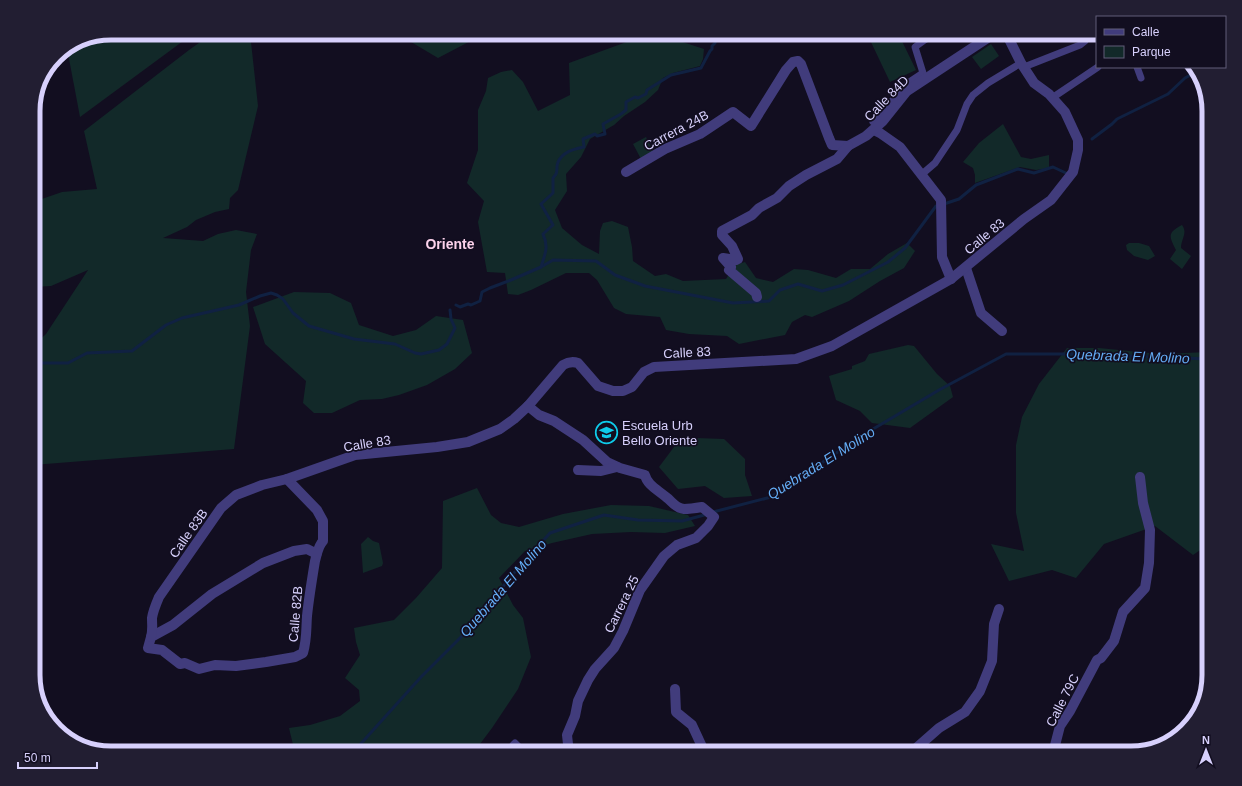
<svg xmlns="http://www.w3.org/2000/svg" width="1242" height="786" font-family="Helvetica,sans-serif">
<rect width="100%" height="100%" fill="#120e20"/>
<!-- green -->
<g fill="#122929">
<polygon points="111,33 194,33 80,117 67,48 92,37"/>
<polygon points="213,33 250,33 258,106 238,190 230,198 229,209 215,212 196,220 187,227 163,238 203,241 218,234 236,230 257,234 251,250 246,292 250,326 234,449 33,465 33,346 46,334 88,270 51,286 33,287 33,202 62,192 97,189 84,131 189,50"/>
<polygon points="396,33 486,33 438,58"/>
<polygon points="636,33 655,33 704,49 703,59 700,66 673,73 663,78 658,90 645,102 624,116 614,125 590,139 581,157 566,174 567,191 555,210 562,228 582,245 599,254 600,231 603,223 612,221 628,227 632,247 633,261 655,276 666,274 683,281 726,279 735,265 745,262 756,278 773,282 794,269 808,270 836,278 851,269 870,269 888,254 907,243 915,251 904,268 880,281 849,301 812,317 805,315 792,322 785,335 739,344 727,336 689,334 666,330 660,317 626,314 614,308 597,280 589,273 566,273 531,290 518,295 508,294 505,273 487,272 478,222 484,201 467,183 478,150 478,110 486,91 488,78 501,72 512,70 523,82 538,111 570,95 569,63 632,40"/>
<polygon points="886,33 898,33 916,70 890,82 870,40"/>
<polygon points="991,44 999,56 981,69 972,57"/>
<polygon points="1003,124 1021,157 1031,159 1049,155 1049,168 1036,170 1020,167 975,183 975,175 973,168 963,162 979,143"/>
<polygon points="646,137 654,153 641,159 633,144"/>
<path d="M1182 225C1188 233 1181 239 1181 248L1191 256 1182 269 1170 259 1176 250C1169 236 1167 233 1182 225Z"/>
<polygon points="1129,243 1139,243 1149,246 1155,256 1148,260 1134,256 1127,250 1126,245"/>
<polygon points="294,292 330,293 351,303 359,325 393,336 416,330 436,316 463,320 472,353 455,369 427,385 399,395 382,399 360,400 332,413 314,413 303,403 306,381 265,344 253,307"/>
<polygon points="908,345 914,346 937,374 950,386 953,397 910,428 872,423 860,411 836,400 829,376 852,369 852,366 865,361 869,354"/>
<polygon points="1067,348 1099,348 1159,354 1209,352 1209,544 1193,555 1155,526 1104,544 1076,578 1052,570 1009,581 991,544 1024,551 1016,513 1016,445 1022,417 1039,384"/>
<polygon points="696,438 724,439 745,459 745,475 752,496 724,498 705,486 678,489 659,467 677,443"/>
<polygon points="477,488 491,515 501,523 519,527 563,514 611,505 649,506 688,515 695,526 665,533 631,532 592,534 552,543 525,551 499,578 513,605 523,618 531,657 518,689 492,728 480,744 470,753 295,753 289,728 310,725 340,716 360,701 359,690 345,678 360,655 356,642 354,628 394,620 416,598 442,568 443,501"/>
<polygon points="368,537 373,541 379,543 383,563 382,566 363,573 361,544"/>
</g>
<g fill="none" stroke-linecap="round" stroke-linejoin="round">
<!-- stream -->
<g stroke="#102142" stroke-width="3">
<polyline points="1092,139 1112,124 1117,119 1168,94 1185,78 1198,71"/>
<polyline points="944,204 959,199 976,185 1018,169 1034,173 1053,167 1068,174"/>
<polyline points="541,267 553,260 596,261 615,275 645,286 733,303 769,301 780,290 798,284 822,291 843,285 888,262 905,248 936,206 938,206"/>
<path d="M456 305 460 307 468 304 471 305 480 301 482 292 490 288 511 280 541 267C545 254 549 247 543 234L553 225 541 204 553 193V178C557 174 557 172 557 166 559 153 572 149 584 147L583 139 595 134 597 136 605 134 603 124 621 114 626 110V102L635 97 638 98 646 94 647 90 671 75 701 68 710 51 712 49V46L715 43 717 35 721 33"/>
<path d="M33 346C37 351 37 358 41 363H68L87 353 132 351 166 325 182 318 239 305 260 296 271 293 277 295 283 299 293 313 309 326 354 339 395 344 415 353 421 354 439 350 447 344 455 328 451 319 450 310"/>
<polyline points="713,512 771,497 863,435 939,390 1006,354 1074,354 1209,359"/>
<polyline points="350,753 357,748 421,677 468,630 514,573 550,533 604,515 638,520 682,521 708,514"/>
</g>
<!-- pedestrian -->
<g stroke="#413c7c" stroke-width="7">
<polyline points="924,33 926,39 935,33"/>
<polyline points="1024,67 1080,45 1085,41 1089,33"/>
<polyline points="1137,67 1141,78"/>
<polyline points="1052,98 1098,67"/>
<polyline points="873,122 908,83 923,73 915,47 926,39"/>
<polyline points="921,175 935,163 957,130 967,104 973,95 988,83 1021,63"/>
<polyline points="513,745 515,743 525,753"/>
</g>
<!-- minor -->
<g stroke="#413c7c" stroke-width="10">
<polyline points="874,130 880,133 900,147 941,200 942,257 951,279"/>
<polyline points="626,172 665,149 700,134 733,112 751,126 786,70 793,62 798,61 801,64 829,138 832,145 848,146 866,136 883,121 907,91 995,33"/>
<polyline points="966,268 981,313 1002,331"/>
<polyline points="757,297 756,293 729,270 731,267 723,258 736,260 738,259 732,246 722,235 722,231 752,215 759,208 777,198 789,186 806,175 837,159 848,146"/>
<path d="M528 406 539 415 554 421 583 440 607 462 620 468 645 475C647 485 658 490 666 497 672 501 675 508 684 509 689 509 696 508 702 507L714 517 708 526 696 538 677 545 664 556 640 590 623 631 614 648 595 669 588 680 578 701 575 716 567 735 569 753"/>
<polyline points="578,470 601,471 617,467"/>
<path d="M287 479 317 510 323 521V541C318 546 317 554 315 561 312 579 309 597 307 616 306 630 307 639 303 653L295 657 266 662 236 666 215 665 199 669 185 663 180 664 162 650 148 648 151 637 173 625 212 594 263 563 294 551 307 549 317 554"/>
<path d="M151 637C153 630 152 626 152 618 153 611 156 604 159 597L221 508 236 495 262 485 287 479 355 455 437 447 468 442 500 429 514 419 528 406 563 365C568 362 572 361 578 363L598 386 613 391H623L632 387 644 372 654 367 796 359 832 346 951 279 1024 219 1051 200 1073 172 1078 150V140L1065 112 1049 94 1034 83 1021 63 1006 33"/>
<polyline points="675,689 676,712 692,725 705,753"/>
<polyline points="915,753 914,750 939,728 965,712 980,691 992,661 994,624 999,609"/>
<polyline points="1053,753 1060,726 1070,711 1097,660 1101,658 1114,641 1123,612 1145,588 1149,563 1150,530 1143,503 1140,477"/>
</g>
</g>
<!-- icons -->
<defs>
<symbol id="school-ring" viewBox="-11 -11 22 22"><circle r="9.5" fill="#120e20" stroke="#0ecbea" stroke-width="1.5"/><path d="M0-5L7-2L0 1L-7-2ZM-4 1L0 2.5L4 1V4Q0 6-4 4Z" fill="#0ecbea"/></symbol>
</defs>
<g fill-rule="evenodd">
<use href="#school-ring" x="594" y="420" width="25" height="25"/>
</g>
<g text-anchor="middle" stroke-width="3.5" stroke-linejoin="round" paint-order="stroke">
<!-- street labels -->
<g font-size="13" fill="#d7d0fc" stroke="#120e20">
<text transform="translate(886 98) rotate(-46)" y="5">Calle 84D</text>
<text transform="translate(676 130) rotate(-28)" y="5">Carrera 24B</text>
<text transform="translate(984 236) rotate(-40)" y="5">Calle 83</text>
<text transform="translate(687 352) rotate(-3)" y="5">Calle 83</text>
<text transform="translate(367 443) rotate(-9)" y="5">Calle 83</text>
<text transform="translate(188 533) rotate(-55)" y="5">Calle 83B</text>
<text transform="translate(621 604) rotate(-64)" y="5">Carrera 25</text>
<text transform="translate(295 614) rotate(-85)" y="5">Calle 82B</text>
<text transform="translate(1062 700) rotate(-63)" y="5">Calle 79C</text>
</g>
<!-- poi labels -->
<g font-size="13" fill="#d7d0fc" stroke="#120e20" text-anchor="start">
<text x="622" y="430">Escuela Urb<tspan x="622" dy="15">Bello Oriente</tspan></text>
</g>
<!-- neighbourhood labels -->
<g font-size="14" font-weight="bold" fill="#fcd2eb" stroke="#120e20">
<text x="450" y="249">Oriente</text>
</g>
<!-- water labels -->
<g font-size="14" font-style="italic" fill="#64adf6" stroke="#120e20">
<text transform="translate(1128 356) rotate(2)" y="5">Quebrada El Molino</text>
<text transform="translate(821 463) rotate(-32)" y="5">Quebrada El Molino</text>
<text transform="translate(503 588) rotate(-49)" y="5">Quebrada El Molino</text>
</g>
</g>
<!-- crop -->
<path d="M0 0H1242V786H0ZM111 40H1131A71 71 0 0 1 1202 111V675A71 71 0 0 1 1131 746H111A71 71 0 0 1 40 675V111A71 71 0 0 1 111 40Z" fill="#221e32" fill-rule="evenodd"/>
<path fill="none" stroke="#d7d0fc" stroke-width="5" d="M111 40H1131A71 71 0 0 1 1202 111V675A71 71 0 0 1 1131 746H111A71 71 0 0 1 40 675V111A71 71 0 0 1 111 40Z"/>
<!-- legend -->
<rect x="1096" y="16" width="130" height="52" fill="#120e20" stroke="#615c78"/>
<rect x="1104" y="29" width="20" height="6" fill="#413c7c" stroke="#615c78"/>
<text x="1132" y="36" font-size="12" fill="#d7d0fc">Calle</text>
<rect x="1104" y="46" width="20" height="12" fill="#122929" stroke="#615c78"/>
<text x="1132" y="56" font-size="12" fill="#d7d0fc">Parque</text>
<!-- north arrow -->
<g transform="translate(1206 750)" stroke="#120e20" stroke-width="3" paint-order="stroke">
<path d="M0-3L7 15L0 10L-7 15Z" fill="#d7d0fc"/>
<text y="-6" font-size="11" font-weight="bold" text-anchor="middle" fill="#d7d0fc">N</text>
</g>
<!-- scale -->
<path d="M18 762v6h79v-6" fill="none" stroke="#d7d0fc" stroke-width="2"/>
<text x="24" y="762" font-size="12" fill="#d7d0fc" stroke="#120e20" stroke-width="3" paint-order="stroke">50 m</text>
</svg>
